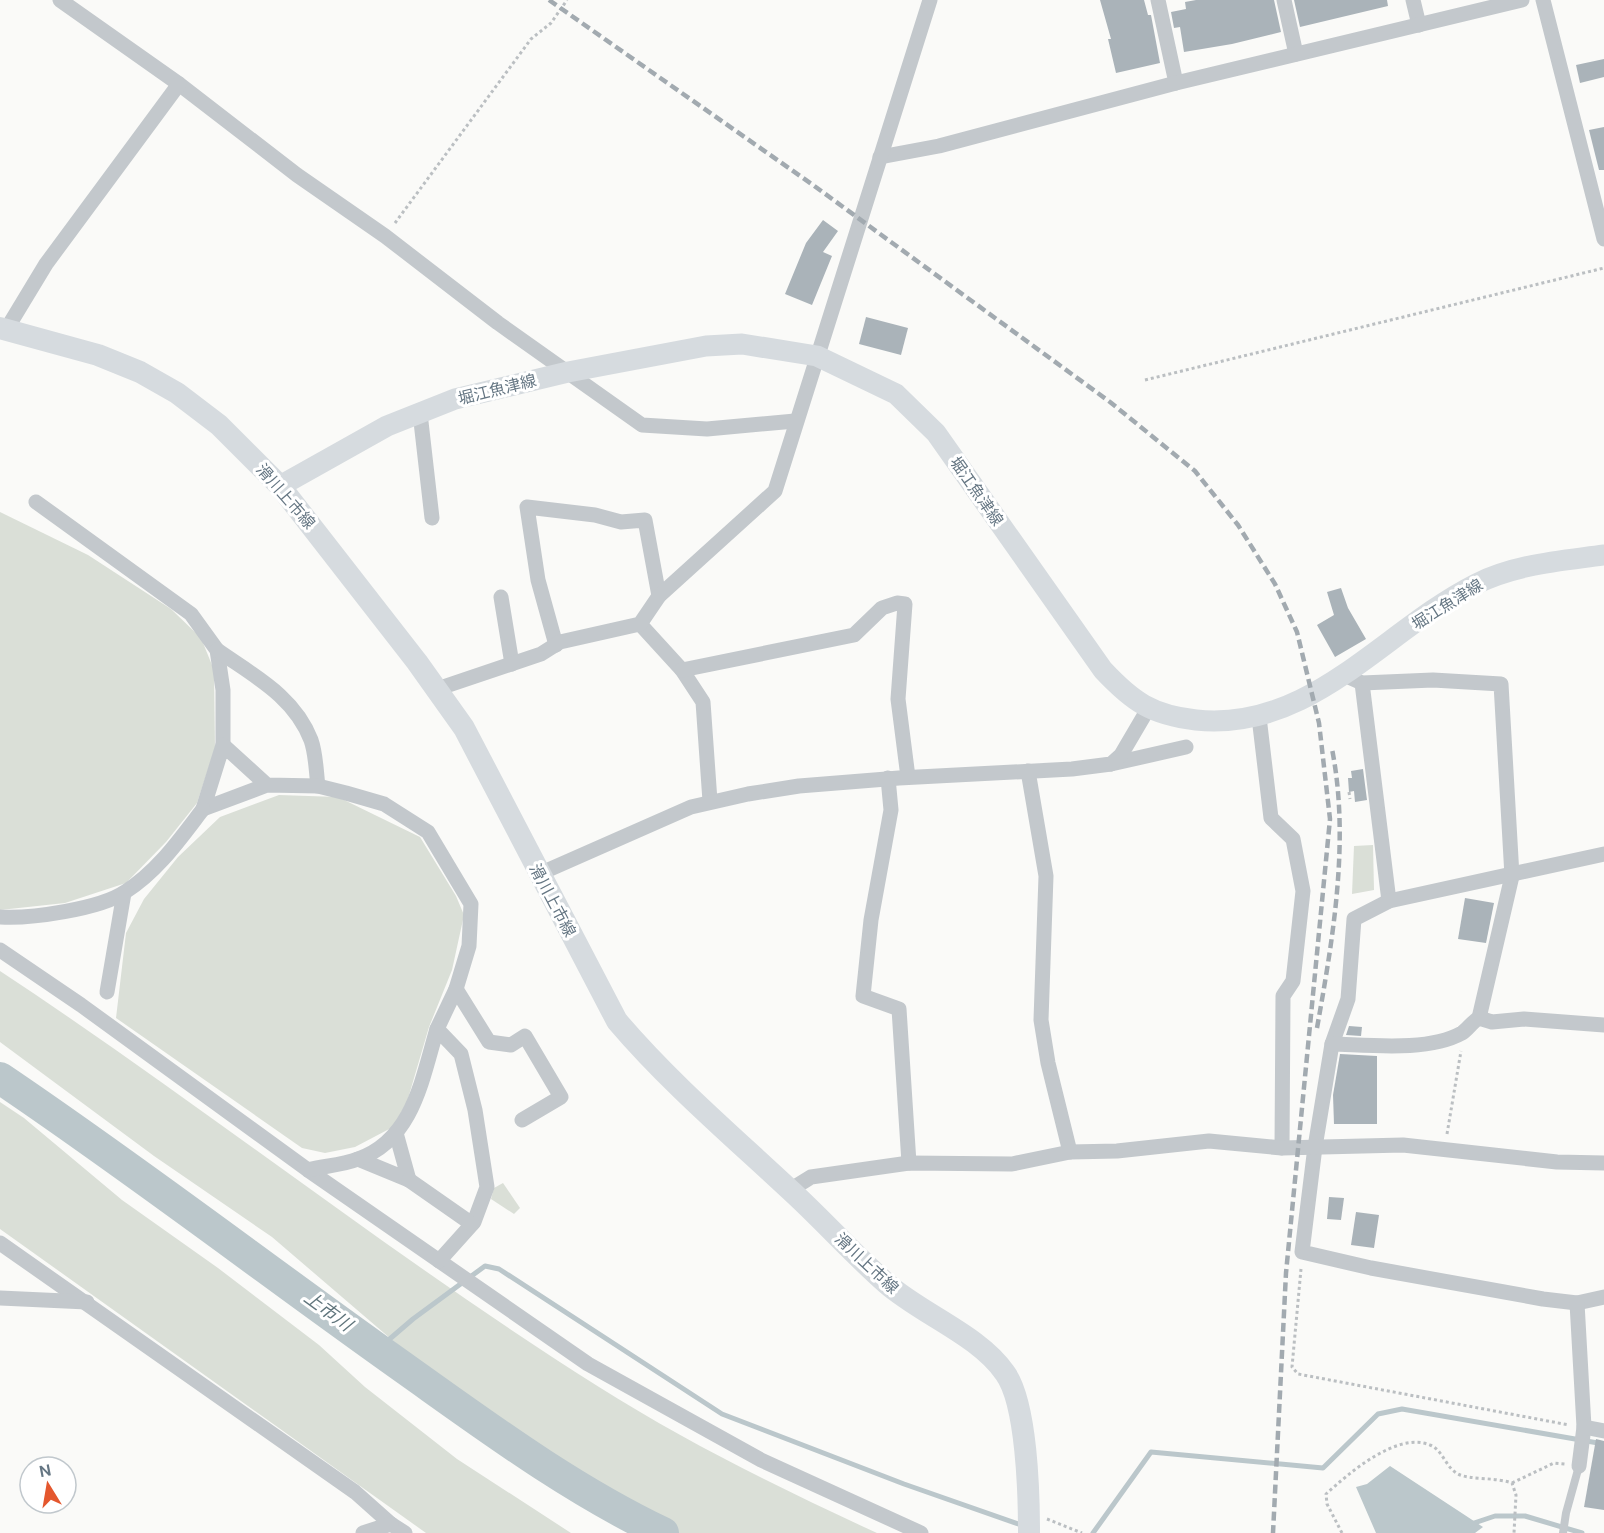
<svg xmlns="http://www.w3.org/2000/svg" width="1604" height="1533" font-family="'DM Sans','Noto Sans JP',sans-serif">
<rect width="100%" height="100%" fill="#fafaf8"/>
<!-- green -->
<g fill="#dadfd7">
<polygon points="0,512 88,555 171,609 201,638 214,670 215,748 197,803 166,842 126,883 65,903 0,910"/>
<polygon points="279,795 338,797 420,837 456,896 464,915 452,970 429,1027 407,1102 393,1127 355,1147 325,1153 302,1148 116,1018 126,933 144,899 178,857 220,817"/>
<polygon points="1373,845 1374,890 1352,894 1354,846"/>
<path d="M0 971C203 1105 393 1257 599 1387 686 1442 783 1490 877 1533H671L620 1523 484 1411 419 1363 272 1237 154 1156 0 1042Z"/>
<polygon points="0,1102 24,1118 122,1200 218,1268 319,1345 365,1387 457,1459 571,1533 426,1533 0,1229"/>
<polygon points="503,1183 520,1208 514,1214 491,1199 494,1188"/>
</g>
<!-- water -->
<polygon fill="#bbc7cb" points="1390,1466 1483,1527 1475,1533 1376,1533 1356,1487 1367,1484"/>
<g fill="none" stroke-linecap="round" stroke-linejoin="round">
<!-- stream -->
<g stroke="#bbc7cb" stroke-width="5">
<polyline points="378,1349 413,1319 485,1266 499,1269 722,1414 904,1484 1024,1526"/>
<polyline points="1471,1524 1495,1516 1525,1516 1582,1533"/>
<polyline points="1093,1533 1151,1452 1323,1468 1378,1414 1402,1409 1604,1444"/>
</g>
<!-- river -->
<path stroke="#bbc7cb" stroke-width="32" d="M0 1078C141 1173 275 1277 414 1375 494 1432 573 1490 663 1533"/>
</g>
<!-- building -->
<g fill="#aab3b9">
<polygon points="1100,0 1144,0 1148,15 1151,15 1160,63 1116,73 1108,39 1111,39"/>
<polygon points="1196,0 1274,0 1281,32 1232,44 1184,52 1180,27 1174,28 1171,12 1186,9 1185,2"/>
<polygon points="1294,0 1387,0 1388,6 1300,27"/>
<polygon points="1604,59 1604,77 1580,83 1576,65"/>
<polygon points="1604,127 1604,170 1599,170 1589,130"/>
<polygon points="823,220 838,231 823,252 832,256 812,305 785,294 806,243"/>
<polygon points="866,317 908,328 901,355 859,344"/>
<polygon points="1341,588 1348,608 1366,639 1335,657 1317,625 1334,615 1327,592"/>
<polygon points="1363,769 1367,800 1355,802 1354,791 1349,792 1348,778 1352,778 1351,771"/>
<polygon points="1465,898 1494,903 1486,943 1458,939"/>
<polygon points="1349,1026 1362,1027 1361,1036 1346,1035"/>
<polygon points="1340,1054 1377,1056 1377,1124 1334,1124 1333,1095"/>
<polygon points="1329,1197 1344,1198 1341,1220 1327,1219"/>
<polygon points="1356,1212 1379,1215 1374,1248 1351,1245"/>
<polygon points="1596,1439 1604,1441 1604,1510 1584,1507"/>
</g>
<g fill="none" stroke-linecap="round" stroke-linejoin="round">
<!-- path -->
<g stroke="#bbbfc2" stroke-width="3" stroke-dasharray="3 3" stroke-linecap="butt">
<polyline points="395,223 531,39 551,23 567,0"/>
<polyline points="1145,380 1604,268"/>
<polyline points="1349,792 1350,799"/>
<polyline points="1447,1134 1461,1051"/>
<polyline points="1301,1269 1292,1367 1298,1374 1569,1425"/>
<polyline points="1512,1483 1554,1463 1565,1464"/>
<polyline points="1047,1519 1082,1533"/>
<path d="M1342 1533 1327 1504 1326 1494C1348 1474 1397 1431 1430 1445 1443 1450 1445 1467 1458 1474 1469 1480 1495 1477 1512 1483L1516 1495 1514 1533"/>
</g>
<!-- service -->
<polyline stroke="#c3c8cc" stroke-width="8" points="1563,1533 1566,1513 1579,1466"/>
<!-- minor -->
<g stroke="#c3c8cc" stroke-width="15">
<polyline points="60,0 179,84 297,175 385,236 498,323 642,425 707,429 795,421"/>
<polyline points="1158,0 1176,83"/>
<polyline points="1284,0 1296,54"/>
<polyline points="1413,0 1419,25"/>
<polyline points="1543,0 1604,239"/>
<polyline points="880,157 939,146 1176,83 1522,0"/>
<polyline points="6,330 46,264 179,84"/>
<polyline points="420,413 432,518"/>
<polyline points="36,502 191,614 217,650 223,690 223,745"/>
<polyline points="501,597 512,664"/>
<polyline points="640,624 682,670 703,702 710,801"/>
<polyline points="556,645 538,580 527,507 595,515 621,522 645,520 659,596"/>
<path d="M217 650C254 676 294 696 311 740 316 754 316 771 318 786"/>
<polyline points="682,670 854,635 882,608 897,603 905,604 898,699 908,777"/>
<polyline points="1344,675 1362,683 1433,680 1501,684 1512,876 1479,1018"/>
<polyline points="1362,683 1389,901"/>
<polyline points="437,689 541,654 560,642 640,624 659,596 775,491 930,0"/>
<polyline points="1259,717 1271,818 1293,839 1303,891 1293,981 1283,996 1282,1148"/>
<polyline points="1111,764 1186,747"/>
<polyline points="1028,771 1046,876 1041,1020 1048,1063 1070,1152"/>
<polyline points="888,778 891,810 871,920 863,996 899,1009 909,1163"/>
<polyline points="267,785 203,809 223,745 267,785 318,786 346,793 384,804 428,832 471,904 469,946 456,989"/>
<polyline points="1604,854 1389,901 1354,919 1348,999 1332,1044 1315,1147 1302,1252 1371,1268 1543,1299 1577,1303 1604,1297"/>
<polyline points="539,874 691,807 748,794 799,786 899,778 1072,769 1111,764 1121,755 1148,709"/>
<path d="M0 917C30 919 100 909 125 892 158 871 180 839 203 809"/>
<polyline points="0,950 81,1005 308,1170 588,1364 761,1460 921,1533"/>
<polyline points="107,992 124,893"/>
<polyline points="437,1029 456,989 489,1042 511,1045 525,1036 561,1097 522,1120"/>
<path d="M1332 1044C1369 1045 1428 1052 1462 1033 1468 1029 1472 1022 1479 1018L1492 1022 1524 1019 1604 1025"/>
<polyline points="358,1159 409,1180 396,1133"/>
<path d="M308 1170C324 1166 342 1165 358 1159 413 1140 422 1079 437 1029L461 1054 475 1110 487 1187 474 1222 439 1261"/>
<polyline points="409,1180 472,1224"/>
<polyline points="790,1190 811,1177 909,1163 1012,1164 1070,1152 1117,1151 1209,1141 1282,1148 1403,1145 1557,1162 1604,1163"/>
<polyline points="0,1243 355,1492 391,1524 405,1533"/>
<polyline points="0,1298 87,1302"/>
<polyline points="1577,1303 1584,1427 1579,1466"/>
<polyline points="1584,1427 1604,1431"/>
<polyline points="363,1533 391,1524"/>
</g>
<!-- secondary -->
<path stroke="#d6dbdf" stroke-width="21" d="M280 486 387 426 455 399 568 372 706 346 742 344 817 356 896 394 936 433 1103 670C1133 702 1152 715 1196 720 1311 732 1383 631 1476 584 1516 564 1561 561 1604 555"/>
<!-- primary -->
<path stroke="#d6dbdf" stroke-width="22" d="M0 328 98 355 140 372 177 393 219 425 280 486 417 662 464 728 617 1021C669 1082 730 1134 789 1189 822 1219 852 1253 886 1283 921 1314 979 1335 1005 1373 1027 1403 1029 1495 1029 1533"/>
<!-- rail -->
<g stroke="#a2aab0" stroke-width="4.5" stroke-dasharray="9 4.5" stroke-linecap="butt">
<polyline points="549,0 813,185 1110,402 1195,471 1238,525 1275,584 1297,632 1319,723 1330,819 1286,1273 1273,1533"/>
<path d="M1317 1028C1333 938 1350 840 1332 749"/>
</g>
</g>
<g text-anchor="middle" stroke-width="6" stroke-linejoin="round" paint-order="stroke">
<!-- street labels -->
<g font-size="16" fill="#657683" stroke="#fff">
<text transform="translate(497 389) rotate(-14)" y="6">堀江魚津線</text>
<text transform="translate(977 491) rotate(55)" y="6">堀江魚津線</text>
<text transform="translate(286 496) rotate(49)" y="6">滑川上市線</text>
<text transform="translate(1447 604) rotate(-32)" y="6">堀江魚津線</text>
<text transform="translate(553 900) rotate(62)" y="6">滑川上市線</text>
<text transform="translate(867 1263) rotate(43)" y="6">滑川上市線</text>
</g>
<!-- water labels -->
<g font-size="18" font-style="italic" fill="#60757c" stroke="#fff">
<text transform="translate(328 1311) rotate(36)" y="6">上市川</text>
</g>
</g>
<!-- north arrow -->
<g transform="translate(48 1485) rotate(349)"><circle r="28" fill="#ffffff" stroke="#c1c8cd" stroke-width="1.5"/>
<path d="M0-4.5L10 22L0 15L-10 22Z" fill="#e4572e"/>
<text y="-9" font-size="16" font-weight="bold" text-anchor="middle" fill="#657683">N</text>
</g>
</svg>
